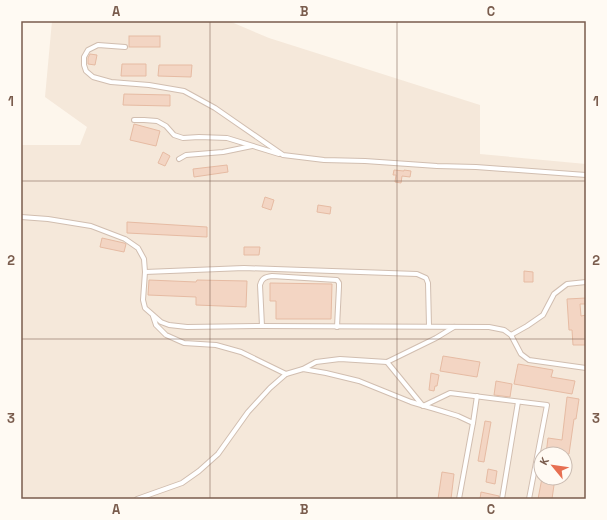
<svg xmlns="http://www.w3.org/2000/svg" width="607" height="520" font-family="'Space Grotesk',sans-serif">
<rect width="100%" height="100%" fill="#fdf6ec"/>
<!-- residential -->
<path fill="#f5e8da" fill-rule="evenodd" d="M52 21H229L269 38 480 105V154L586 164V499H21V145H80L87 127 45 97ZM541 454H565V478H541Z"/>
<!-- building -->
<g fill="#f3d5c3" stroke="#e6bba3">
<rect x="129" y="36" width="31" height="11"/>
<polygon points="90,54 97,55 95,65 88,64 88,58"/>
<polygon points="122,64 146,64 146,76 121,76"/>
<polygon points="159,65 192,65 191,77 158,76"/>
<polygon points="124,94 170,95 170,106 123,105"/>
<polygon points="134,124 160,131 156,146 130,140"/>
<polygon points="163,152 170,156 165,166 158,163"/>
<polygon points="227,165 228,172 194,177 193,169"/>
<polygon points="394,170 404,171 404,170 411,171 410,177 402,176 401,183 395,182 396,175 393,175"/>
<polygon points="265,197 274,200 271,210 262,207"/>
<polygon points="318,205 331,207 330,214 317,212"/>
<polygon points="127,222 207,227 207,237 127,233"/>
<polygon points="102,238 124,243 126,244 124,252 100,247"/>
<polygon points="244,247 260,247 259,255 244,255"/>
<polygon points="524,271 533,272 533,282 524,282"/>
<polygon points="149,280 196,282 197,280 247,281 246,307 196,305 196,297 148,295"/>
<polygon points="270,283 332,284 331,319 276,319 276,301 270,301"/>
<polygon points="586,298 586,304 580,304 581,316 586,315 586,345 573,345 572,330 569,330 567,299"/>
<polygon points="443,356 480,362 477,377 440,371"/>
<polygon points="518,364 553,370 551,377 575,381 572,394 514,384"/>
<polygon points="431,373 439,375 437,386 435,386 434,391 429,390"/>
<polygon points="496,381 512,384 510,397 494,395"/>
<polygon points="567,397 579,399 576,419 574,419 569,454 546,454 548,438 562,440"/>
<polygon points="485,421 491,422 484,462 478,461"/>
<polygon points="488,469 497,471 495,484 486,482"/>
<polygon points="442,472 454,474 451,499 438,499"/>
<polygon points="542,478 555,478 552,499 538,499"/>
<polygon points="481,492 499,496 499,499 480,499"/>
</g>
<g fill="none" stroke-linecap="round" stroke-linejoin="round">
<defs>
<g id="service">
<polyline points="125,47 98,45 88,50 84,57 84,65 86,71 93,77 111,82 149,85 184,91 215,108 283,155 324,160 365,161 437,166 476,167 586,175"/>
<polyline points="134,120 144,120 157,121 166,126 174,135 183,138 199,137 227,138 279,154"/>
<polyline points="179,159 186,155 223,152 252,146"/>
<polyline points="21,217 48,219 91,226 125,239 138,248 144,259 145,272 143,300 145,308 161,322 169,325 187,327 262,326 489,327 504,330 511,335 521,354 529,360 586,368"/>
<polyline points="145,272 244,268 417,274 426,278 428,283 429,326"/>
<polyline points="153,316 156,325 166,335 184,343 216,345 241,352 286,374"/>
<path d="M262 326 260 285C262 278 265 277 272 276L337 280 339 283V287L337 327"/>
<polyline points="511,335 527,326 543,315 554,294 567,284 586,282"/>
<polyline points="387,362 423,406 450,393 547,405 529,499"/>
<polyline points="303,369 316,362 340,359 387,362 436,338 454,327"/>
<polyline points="137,499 182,483 199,471 218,454 248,412 270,388 286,374 303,369 326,373 359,381 411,402 435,409 458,416 473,423"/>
<polyline points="459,499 473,423 477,396"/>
<polyline points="502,499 518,402"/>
</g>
</defs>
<!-- service casing -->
<use href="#service" stroke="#d1beb0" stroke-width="6"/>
<!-- service -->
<use href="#service" stroke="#fff" stroke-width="4"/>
</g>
<!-- grid -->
<path fill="none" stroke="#7a5c4d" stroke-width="1" stroke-opacity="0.55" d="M210 21V499M397 21V499M21 181H586M21 339H586"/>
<!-- border -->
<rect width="607" height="520" fill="none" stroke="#fffaf3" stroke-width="44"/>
<!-- north arrow -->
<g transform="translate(553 466) rotate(299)"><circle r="19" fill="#fffaf3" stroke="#cabbb1"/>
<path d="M0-3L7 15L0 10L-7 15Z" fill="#e76f51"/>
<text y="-6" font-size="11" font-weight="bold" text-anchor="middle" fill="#7a5c4d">K</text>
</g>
<rect x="22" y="22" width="563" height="476" fill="none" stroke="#7a5c4d" stroke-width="1.5"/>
<g font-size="13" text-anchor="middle" font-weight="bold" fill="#7a5c4d">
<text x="116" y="16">A</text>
<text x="304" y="16">B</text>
<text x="491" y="16">C</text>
<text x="11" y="106">1</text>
<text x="596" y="106">1</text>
<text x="11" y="265">2</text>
<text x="596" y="265">2</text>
<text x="11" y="423">3</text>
<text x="596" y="423">3</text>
<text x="116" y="514">A</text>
<text x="304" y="514">B</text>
<text x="491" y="514">C</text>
</g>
</svg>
